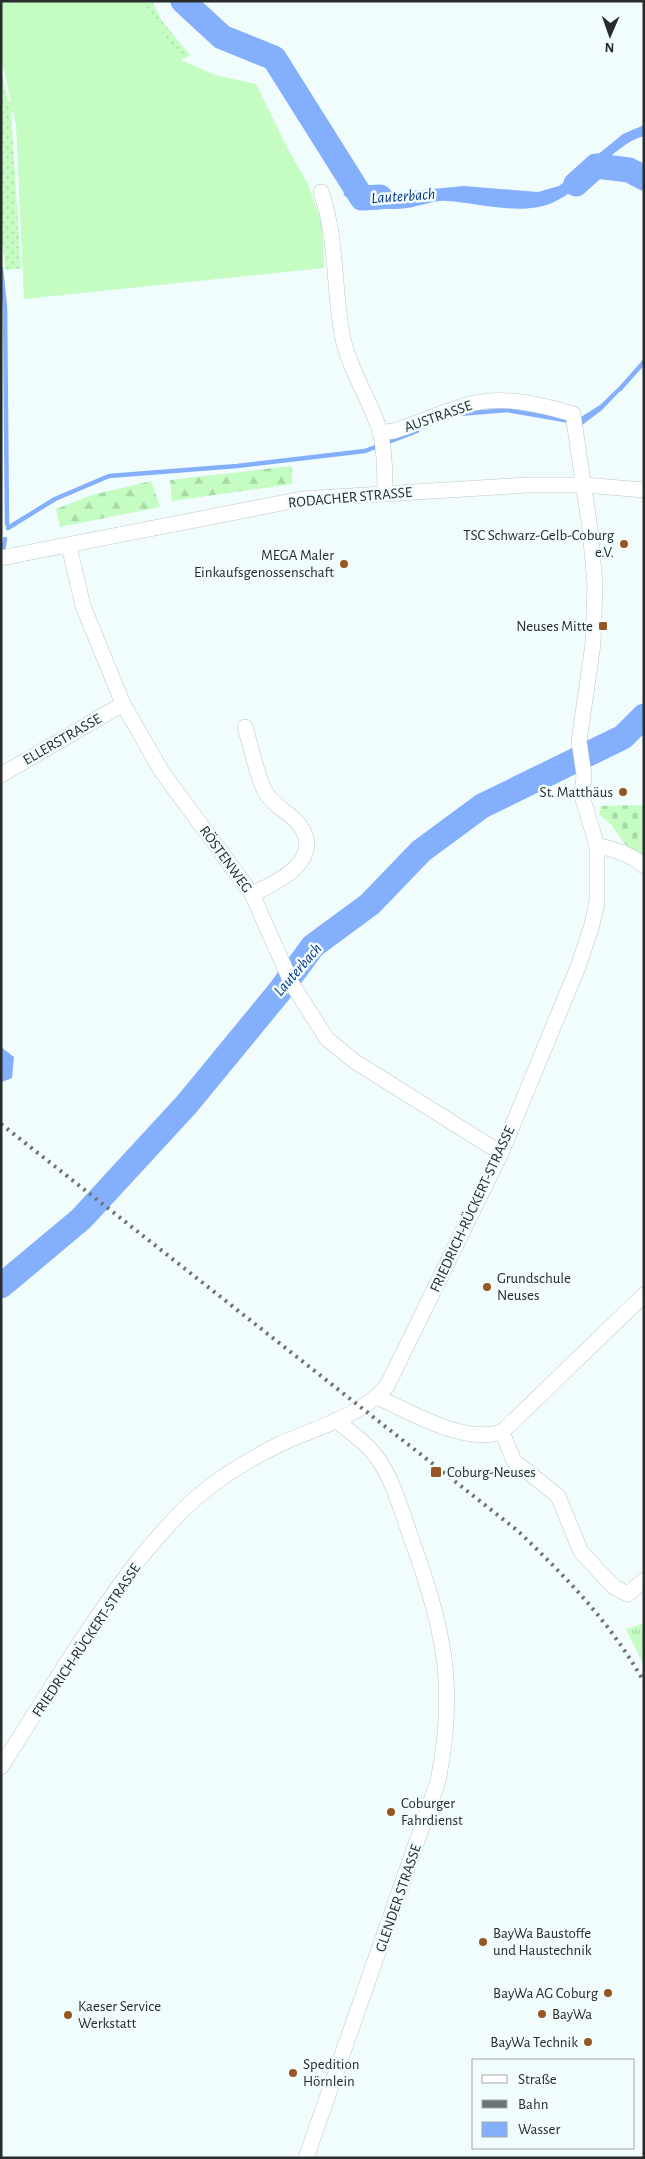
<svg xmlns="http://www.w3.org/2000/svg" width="645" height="2159" font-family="'Alegreya Sans',sans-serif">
<defs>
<pattern id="grass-dots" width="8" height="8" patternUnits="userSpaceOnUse" patternTransform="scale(1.25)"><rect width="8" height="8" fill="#c4fcc2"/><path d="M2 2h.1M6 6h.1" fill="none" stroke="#a8d8a7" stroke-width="1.8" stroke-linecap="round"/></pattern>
<pattern id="forest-firs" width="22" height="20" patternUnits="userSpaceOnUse" patternTransform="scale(1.25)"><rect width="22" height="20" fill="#c4fcc2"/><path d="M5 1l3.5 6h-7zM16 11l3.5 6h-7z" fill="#a8d8a7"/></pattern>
<pattern id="cemetery-stones" width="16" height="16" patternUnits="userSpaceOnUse" patternTransform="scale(1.25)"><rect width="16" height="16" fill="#c4fcc2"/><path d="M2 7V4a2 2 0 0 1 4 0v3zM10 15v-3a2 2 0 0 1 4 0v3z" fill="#a8d8a7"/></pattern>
<pattern id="park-tufts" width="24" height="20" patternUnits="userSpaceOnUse" patternTransform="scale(1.25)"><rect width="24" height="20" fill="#c4fcc2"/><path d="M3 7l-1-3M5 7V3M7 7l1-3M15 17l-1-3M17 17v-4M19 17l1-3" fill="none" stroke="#a8d8a7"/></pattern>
</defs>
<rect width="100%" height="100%" fill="#f1fcfd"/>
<!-- grass -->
<g fill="url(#grass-dots)">
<polygon points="142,1 152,1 162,21 190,55 181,60"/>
<polygon points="2,75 8,101 146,86 222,92 11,112 21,269 5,270 1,229"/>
</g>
<!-- forest -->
<g fill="url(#forest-firs)">
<polygon points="292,466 292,484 172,501 170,480"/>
<polygon points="151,481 160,507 60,527 56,509 92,495"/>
</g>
<!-- cemetery -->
<polygon fill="url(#cemetery-stones)" points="644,805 644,860 624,843 611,824 599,814 601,806"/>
<!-- park -->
<polygon fill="url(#park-tufts)" points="644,1623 644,1665 626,1629"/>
<!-- pitch -->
<polygon fill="#c4fcc2" points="1,1 142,1 181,60 215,75 256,84 288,149 308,184 322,224 324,268 24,299 16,125 1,57"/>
<!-- water -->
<g fill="#84affd">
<path d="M212 20 247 42 240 51C222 45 205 40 195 23Z"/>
<path d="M644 125V136C611 145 587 188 552 203 519 216 481 203 446 201 436 200 423 205 413 207 401 210 370 210 360 205 354 203 349 198 343 195L355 182 378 191 401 192 464 186 538 192 559 186 623 134Z"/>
<polygon points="622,384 625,386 602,410 581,426 581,417 600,405"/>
<polygon points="623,732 632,735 592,758 590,749 599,742"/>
<polygon points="1,1047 14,1057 12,1078 2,1082"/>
</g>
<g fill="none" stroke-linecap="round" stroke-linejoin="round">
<!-- stream -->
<g stroke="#84affd" stroke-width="4.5">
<polyline points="1,269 5,307 7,524"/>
<polyline points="620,389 644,362"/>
<polyline points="459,414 507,410 570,421"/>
<polyline points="8,528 55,499 109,476 237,466 365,451 417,431"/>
<polyline points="2,556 5,539"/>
</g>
<!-- river -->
<g stroke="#84affd" stroke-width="25">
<polyline points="183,1 222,37 274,58 362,198 380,197"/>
<polyline points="576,184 596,166 629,170 644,178"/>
<polyline points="1,1286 81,1219 187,1104 279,992 313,946 370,904 421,851 482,806 623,737 644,716"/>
</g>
<defs>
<g id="minor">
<path d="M321 192C338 240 333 291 343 339 351 374 372 402 381 435 385 454 385 473 385 492"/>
<polyline points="69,546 83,606 123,704 162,772 252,894 292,984 327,1039 354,1061 501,1153"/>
<polyline points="1,558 302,499 528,485 584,485 644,490"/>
<path d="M245 727C250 742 258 781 266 793 274 807 293 814 301 827 323 861 276 883 252 894"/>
<polyline points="1,775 123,704"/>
<path d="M597 846C615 849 631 854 644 866"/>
<path d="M377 1397C413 1413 463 1444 502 1432L644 1295"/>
<polyline points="502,1432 514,1461 558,1496 581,1552 614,1587 628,1594 644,1580"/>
<path d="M1 1767C45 1698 87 1627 137 1562 158 1536 181 1509 208 1488 229 1472 254 1457 278 1445 315 1428 360 1417 387 1386L501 1153 578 967 592 925 597 902V846L582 796 584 775 579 741 593 644 595 584 590 529 573 414C542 405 507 396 474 403 447 410 421 422 394 431L380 433"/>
<path d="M306 2158 438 1781C458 1682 442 1624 409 1532 400 1506 392 1477 375 1455 366 1442 348 1431 336 1420"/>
</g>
</defs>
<!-- minor casing -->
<use href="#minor" stroke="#bcc7c8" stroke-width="16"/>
<!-- minor -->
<use href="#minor" stroke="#fff" stroke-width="15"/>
<!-- rail -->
<path stroke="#6c7374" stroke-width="4" stroke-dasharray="2.5 5" stroke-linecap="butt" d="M1 1124 518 1531C565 1576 611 1623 644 1682"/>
</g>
<!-- markers -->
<g fill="#975622" stroke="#f1fcfd" stroke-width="2">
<circle cx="624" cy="544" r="5"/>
<circle cx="344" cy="564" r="5"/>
<rect x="598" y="621" width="10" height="10" rx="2.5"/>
<circle cx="623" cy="792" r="5"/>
<circle cx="487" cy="1287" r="5"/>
<rect x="430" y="1466" width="12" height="12" rx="2.5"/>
<circle cx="391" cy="1812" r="5"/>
<circle cx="483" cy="1942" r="5"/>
<circle cx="608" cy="1993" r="5"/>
<circle cx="542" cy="2014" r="5"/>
<circle cx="68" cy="2015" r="5"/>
<circle cx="588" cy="2042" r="5"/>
<circle cx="293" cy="2073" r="5"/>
</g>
<g text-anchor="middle" stroke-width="5" stroke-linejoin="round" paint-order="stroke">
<!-- street labels -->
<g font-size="15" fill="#282c2d" stroke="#f1fcfd">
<text transform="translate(438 416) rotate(-19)" y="5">AUSTRASSE</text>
<text transform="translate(350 497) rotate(-5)" y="5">RODACHER STRASSE</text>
<text transform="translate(62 739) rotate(-30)" y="5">ELLERSTRASSE</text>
<text transform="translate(226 859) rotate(54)" y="5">RÖSTENWEG</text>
<text transform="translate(472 1209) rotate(-65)" y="5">FRIEDRICH-RÜCKERT-STRASSE</text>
<text transform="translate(86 1640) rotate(-56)" y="5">FRIEDRICH-RÜCKERT-STRASSE</text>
<text transform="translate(398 1898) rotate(-71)" y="5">GLENDER STRASSE</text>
</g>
<!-- poi labels -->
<g font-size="15" fill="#282c2d" stroke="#f1fcfd" text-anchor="start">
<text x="614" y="540" text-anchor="end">TSC Schwarz-Gelb-Coburg<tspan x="614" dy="17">e.V.</tspan></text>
<text x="334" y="560" text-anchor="end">MEGA Maler<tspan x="334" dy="17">Einkaufsgenossenschaft</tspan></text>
<text x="593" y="631" text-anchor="end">Neuses Mitte</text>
<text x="613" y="797" text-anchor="end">St. Matthäus</text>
<text x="497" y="1283">Grundschule<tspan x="497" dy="17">Neuses</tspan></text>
<text x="447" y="1477">Coburg-Neuses</text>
<text x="401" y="1808">Coburger<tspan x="401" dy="17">Fahrdienst</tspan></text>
<text x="493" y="1938">BayWa Baustoffe<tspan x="493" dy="17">und Haustechnik</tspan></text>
<text x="598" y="1998" text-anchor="end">BayWa AG Coburg</text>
<text x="78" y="2011">Kaeser Service<tspan x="78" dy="17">Werkstatt</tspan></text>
<text x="552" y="2019">BayWa</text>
<text x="578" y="2047" text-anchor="end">BayWa Technik</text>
<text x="303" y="2069">Spedition<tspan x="303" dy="17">Hörnlein</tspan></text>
</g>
<!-- water labels -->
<g font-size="16" font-style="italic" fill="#043389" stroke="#f1fcfd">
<text transform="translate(403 195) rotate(-4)" y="6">Lauterbach</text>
<text transform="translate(297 969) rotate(-49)" y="6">Lauterbach</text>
</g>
</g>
<!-- border -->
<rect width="645" height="2159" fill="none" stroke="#282c2d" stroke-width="5"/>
<!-- legend -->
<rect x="472" y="2059" width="162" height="90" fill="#f1fcfd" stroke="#a1a9aa"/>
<rect x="482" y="2075" width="25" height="8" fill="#ffffff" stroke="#a1a9aa"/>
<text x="518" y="2084" font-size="15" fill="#282c2d">Straße</text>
<rect x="482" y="2100" width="25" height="8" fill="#6c7374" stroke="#a1a9aa"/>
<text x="518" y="2109" font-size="15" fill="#282c2d">Bahn</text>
<rect x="482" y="2122" width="25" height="15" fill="#84affd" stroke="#a1a9aa"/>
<text x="518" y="2134" font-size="15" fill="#282c2d">Wasser</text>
<!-- north arrow -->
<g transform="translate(610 35) rotate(182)" stroke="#f1fcfd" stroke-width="4" paint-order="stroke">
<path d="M0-4L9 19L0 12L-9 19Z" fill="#282c2d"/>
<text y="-8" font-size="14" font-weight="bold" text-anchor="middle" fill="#282c2d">N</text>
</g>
</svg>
